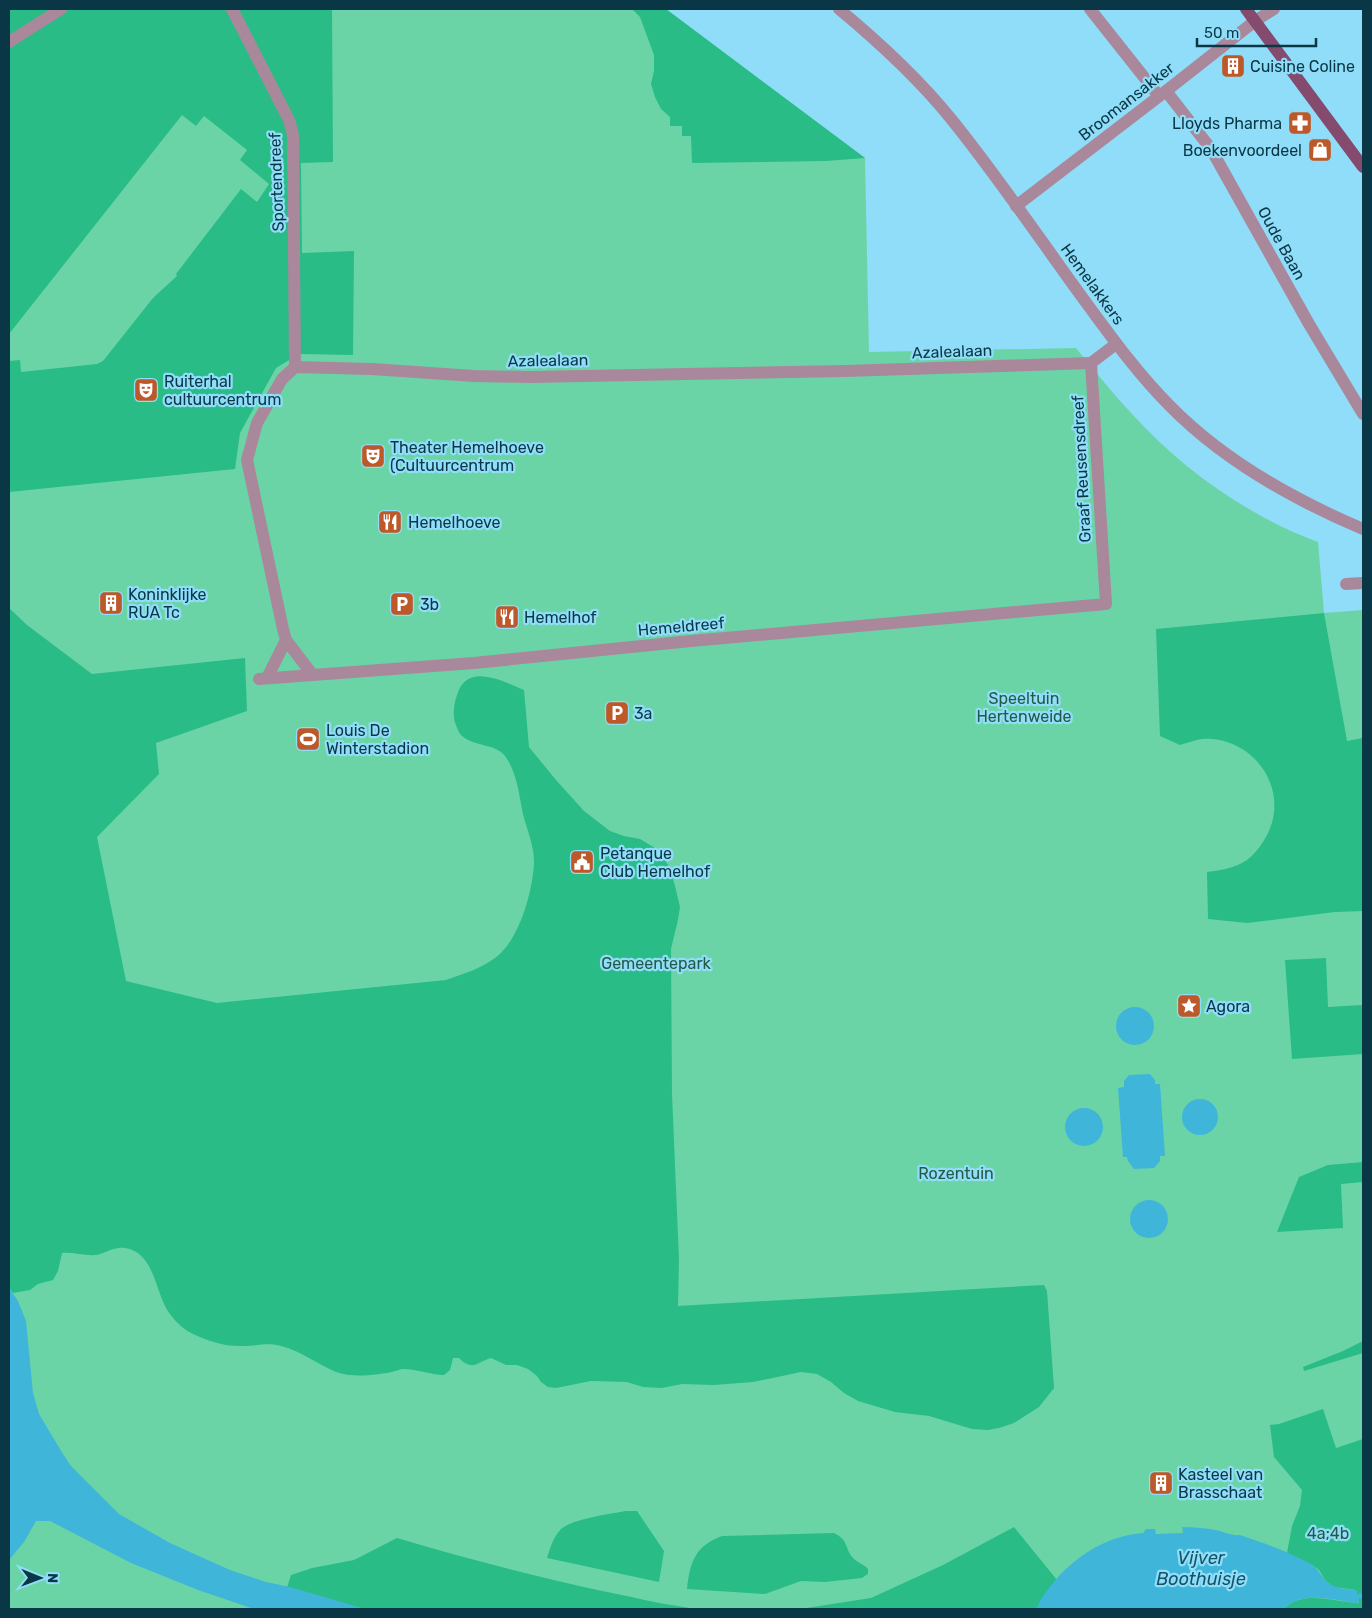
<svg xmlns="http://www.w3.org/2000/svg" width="1372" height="1618" font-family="Rubik,sans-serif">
<rect width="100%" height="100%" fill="#90ddf9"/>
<!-- green -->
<path fill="#6bd4a6" d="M9 9H666L865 158 869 352 1076 348C1095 371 1113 394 1133 415 1183 470 1248 516 1318 542L1324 613 1363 610V1609H9Z"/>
<!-- forest -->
<g fill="#29bc87">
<polygon points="9,9 332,9 333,162 301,163 302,253 354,251 353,355 299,354 276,368 240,433 235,469 9,492 9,361 20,360 21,372 97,364 103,361 153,298 177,276 176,274 241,189 257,202 269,184 240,160 247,150 204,116 196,126 182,115 9,334"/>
<polygon points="632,9 666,9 865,158 826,161 692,163 691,136 682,136 682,126 670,126 670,117 661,109 655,97 651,84 654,71 654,55 640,17"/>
<path d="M9 608 27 625 92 674 245 658 247 711 156 743 159 774 97 837 126 981 217 1003 446 980C463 974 480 969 495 958 519 941 533 891 534 862 534 845 527 830 523 814 519 795 517 772 505 756 495 743 473 747 461 735 459 733 457 728 456 725 452 717 454 703 457 695 467 662 502 681 524 690L529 747 556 780 584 811 610 831 624 836 640 839 655 848 669 866 675 886 680 907 678 920 671 949 672 1094 679 1260 678 1306 1044 1285 1047 1291 1054 1388 1039 1407 1014 1423 999 1428 988 1430 972 1429 929 1416 895 1412 858 1401 844 1393 831 1382 817 1374 801 1372 753 1382 714 1385 682 1384 662 1388 643 1387 627 1382 591 1381 556 1388 548 1387 541 1382 537 1376 528 1369 517 1365H506L491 1358C477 1362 473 1372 459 1358H453L450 1370 444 1375C430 1375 418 1369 403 1369 400 1369 396 1371 392 1372 376 1375 352 1378 336 1372 317 1364 301 1351 281 1346 269 1342 256 1346 244 1346 225 1347 209 1341 193 1334 183 1330 171 1317 166 1308 155 1288 153 1252 125 1248 115 1246 106 1253 96 1255 85 1256 73 1252 62 1253L58 1271 53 1280 38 1284 30 1290 13 1293 9 1288Z"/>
<path d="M1324 613 1347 741 1363 738V911L1335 912 1247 923 1208 919 1207 872C1222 870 1235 868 1247 860 1256 853 1263 843 1268 833 1290 787 1252 736 1202 739 1195 740 1187 743 1180 745L1160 736 1156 629Z"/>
<polygon points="1326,958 1328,1007 1363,1005 1363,1054 1292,1059 1285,960"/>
<polygon points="1363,1162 1363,1182 1341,1184 1343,1228 1277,1232 1299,1177 1328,1165"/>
<polygon points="1363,1341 1363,1353 1304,1371 1303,1367 1343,1351"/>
<path d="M1323 1409 1336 1448 1363 1439V1609H1283C1305 1589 1333 1602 1359 1603L1356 1590 1333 1587 1325 1580 1319 1570 1312 1565 1287 1553 1292 1526 1300 1506 1302 1490 1274 1457 1270 1425 1279 1424Z"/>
<path d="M626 1511H637L664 1551 659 1582 547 1558C550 1549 553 1537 561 1529 572 1519 610 1514 626 1511Z"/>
<polygon points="1014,1527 1057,1580 1036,1609 800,1609 871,1598 943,1565"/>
<path d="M834 1533C850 1541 844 1549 854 1559 858 1563 864 1564 868 1569V1574L862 1578 825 1582 801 1581 765 1594 687 1589C690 1562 695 1546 722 1536Z"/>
<path d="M397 1538C468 1559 540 1578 612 1593 641 1599 670 1606 699 1609H276L282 1603 291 1575 312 1568 354 1560Z"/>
</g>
<!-- water -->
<g fill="#40b5da">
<circle cx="1135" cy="1026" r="19"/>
<polygon points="1150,1074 1155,1080 1155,1084 1160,1084 1165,1156 1160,1156 1160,1161 1154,1168 1134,1169 1128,1161 1127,1157 1123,1157 1118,1088 1124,1087 1124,1081 1129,1075"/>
<circle cx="1200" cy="1117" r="18"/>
<circle cx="1084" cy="1127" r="19"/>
<circle cx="1149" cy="1219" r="19"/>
<polygon points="9,1288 18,1301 26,1321 33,1393 39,1414 63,1454 71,1466 119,1514 170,1543 230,1570 266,1582 290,1587 365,1609 254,1609 198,1590 131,1563 50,1521 36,1521 24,1542 9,1560"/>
<path d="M1182 1527C1193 1527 1205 1528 1216 1530 1225 1532 1231 1536 1240 1535 1264 1543 1290 1552 1312 1565 1318 1569 1320 1574 1325 1580 1333 1589 1345 1589 1356 1590L1359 1604C1334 1600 1304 1590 1283 1609H1036C1056 1569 1098 1536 1143 1533L1146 1529H1155L1156 1534 1183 1533Z"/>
</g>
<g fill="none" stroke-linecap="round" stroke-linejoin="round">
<!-- stream -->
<polyline stroke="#40b5da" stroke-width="5" points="1358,1597 1363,1595"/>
<!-- minor -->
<g stroke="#a9889b" stroke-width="12">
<polyline points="232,9 289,120 293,135 295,367"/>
<path d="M839 9C880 43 919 79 952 120 998 177 1039 238 1082 297 1110 335 1137 373 1170 406 1224 461 1292 499 1363 529"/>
<polyline points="1090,9 1159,96"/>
<polyline points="9,42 61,9"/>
<polyline points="1166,91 1211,149 1309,324 1363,414"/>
<polyline points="1016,206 1166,91 1255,21 1274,9"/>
<polyline points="1091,363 1116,344"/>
<polyline points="1346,584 1363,583"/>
<polyline points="312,674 286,640 283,629 247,460 257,423 282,379 295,367 372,369 474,376 531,377 845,371 1091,363"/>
<polyline points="267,678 286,640"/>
<polyline points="259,679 474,663 691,641 1106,604 1091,363"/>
</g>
<!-- major -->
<polyline stroke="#844b6f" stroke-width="12" points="1246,9 1363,167"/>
</g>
<!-- icons -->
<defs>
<symbol id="building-square" viewBox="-11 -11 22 22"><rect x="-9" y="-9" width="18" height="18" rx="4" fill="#bd5829" stroke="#90ddf9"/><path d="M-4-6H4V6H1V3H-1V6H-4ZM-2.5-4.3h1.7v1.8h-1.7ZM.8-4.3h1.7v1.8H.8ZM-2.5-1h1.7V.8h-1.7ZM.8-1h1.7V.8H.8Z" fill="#fff"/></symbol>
<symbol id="pharmacy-square" viewBox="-11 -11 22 22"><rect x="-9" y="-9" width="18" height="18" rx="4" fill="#bd5829" stroke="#90ddf9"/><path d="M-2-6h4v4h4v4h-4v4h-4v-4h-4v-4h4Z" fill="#fff"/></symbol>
<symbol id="shop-square" viewBox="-11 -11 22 22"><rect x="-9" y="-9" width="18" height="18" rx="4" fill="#bd5829" stroke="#90ddf9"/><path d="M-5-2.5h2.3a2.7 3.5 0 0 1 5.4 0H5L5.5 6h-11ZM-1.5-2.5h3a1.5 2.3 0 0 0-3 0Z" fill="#fff"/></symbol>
<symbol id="theatre-square" viewBox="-11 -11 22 22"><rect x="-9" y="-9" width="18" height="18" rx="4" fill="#bd5829" stroke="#90ddf9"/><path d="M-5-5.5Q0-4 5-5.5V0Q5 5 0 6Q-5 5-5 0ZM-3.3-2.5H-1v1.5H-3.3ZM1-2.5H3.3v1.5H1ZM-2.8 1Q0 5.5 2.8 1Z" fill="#fff"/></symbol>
<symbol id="restaurant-square" viewBox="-11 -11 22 22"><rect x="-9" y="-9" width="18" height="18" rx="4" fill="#bd5829" stroke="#90ddf9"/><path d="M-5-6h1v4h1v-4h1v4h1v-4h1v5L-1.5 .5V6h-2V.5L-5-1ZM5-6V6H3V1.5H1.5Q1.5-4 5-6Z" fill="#fff"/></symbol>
<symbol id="parking-square" viewBox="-11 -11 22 22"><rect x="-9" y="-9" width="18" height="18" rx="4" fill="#bd5829" stroke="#90ddf9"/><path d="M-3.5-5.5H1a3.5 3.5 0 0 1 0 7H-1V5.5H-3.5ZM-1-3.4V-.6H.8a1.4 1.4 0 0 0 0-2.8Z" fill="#fff"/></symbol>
<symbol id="stadium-square" viewBox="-11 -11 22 22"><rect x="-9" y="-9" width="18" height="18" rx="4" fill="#bd5829" stroke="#90ddf9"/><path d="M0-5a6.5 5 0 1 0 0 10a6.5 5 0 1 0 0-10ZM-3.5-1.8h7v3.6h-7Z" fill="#fff"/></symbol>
<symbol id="civic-square" viewBox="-11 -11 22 22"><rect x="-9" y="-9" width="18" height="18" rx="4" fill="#bd5829" stroke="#90ddf9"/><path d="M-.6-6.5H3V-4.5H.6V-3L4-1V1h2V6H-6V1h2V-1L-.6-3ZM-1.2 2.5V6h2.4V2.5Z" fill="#fff"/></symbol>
<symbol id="sight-square" viewBox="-11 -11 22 22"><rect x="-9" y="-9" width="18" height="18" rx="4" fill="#bd5829" stroke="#90ddf9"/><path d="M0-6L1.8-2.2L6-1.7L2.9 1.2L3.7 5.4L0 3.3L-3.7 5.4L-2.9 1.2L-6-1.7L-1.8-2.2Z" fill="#fff"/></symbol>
</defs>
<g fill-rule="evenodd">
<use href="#building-square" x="1219" y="52" width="28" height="28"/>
<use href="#pharmacy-square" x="1286" y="109" width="28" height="28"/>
<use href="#shop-square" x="1306" y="136" width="28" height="28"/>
<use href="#theatre-square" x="132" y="376" width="28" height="28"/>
<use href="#theatre-square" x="359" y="442" width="28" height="28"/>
<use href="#restaurant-square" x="376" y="508" width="28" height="28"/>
<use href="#building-square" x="97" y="589" width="28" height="28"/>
<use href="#parking-square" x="388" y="590" width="28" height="28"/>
<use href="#restaurant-square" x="493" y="603" width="28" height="28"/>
<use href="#parking-square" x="603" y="699" width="28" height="28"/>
<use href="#stadium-square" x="294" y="725" width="28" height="28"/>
<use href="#civic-square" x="568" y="848" width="28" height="28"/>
<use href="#sight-square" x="1175" y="992" width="28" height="28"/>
<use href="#building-square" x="1147" y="1469" width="28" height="28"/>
</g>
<g text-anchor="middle" stroke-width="4.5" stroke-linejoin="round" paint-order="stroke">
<!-- poi labels -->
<g font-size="16" fill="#093745" stroke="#90ddf9" text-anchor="start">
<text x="1250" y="72">Cuisine Coline</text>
<text x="1282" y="129" text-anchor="end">Lloyds Pharma</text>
<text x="1302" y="156" text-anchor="end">Boekenvoordeel</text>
<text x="164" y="387">Ruiterhal<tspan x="164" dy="18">cultuurcentrum</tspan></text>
<text x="390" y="453">Theater Hemelhoeve<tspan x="390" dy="18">(Cultuurcentrum</tspan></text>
<text x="408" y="528">Hemelhoeve</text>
<text x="128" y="600">Koninklijke<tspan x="128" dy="18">RUA Tc</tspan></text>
<text x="420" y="610">3b</text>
<text x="524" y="623">Hemelhof</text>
<text x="634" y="719">3a</text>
<text x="326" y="736">Louis De<tspan x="326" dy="18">Winterstadion</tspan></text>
<text x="600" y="859">Petanque<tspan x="600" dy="18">Club Hemelhof</tspan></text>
<text x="1206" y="1012">Agora</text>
<text x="1178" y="1480">Kasteel van<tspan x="1178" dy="18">Brasschaat</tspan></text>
</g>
<!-- street labels -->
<g font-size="16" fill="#093745" stroke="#90ddf9">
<text transform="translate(1126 101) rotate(-38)" y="6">Broomansakker</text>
<text transform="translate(276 182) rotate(-92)" y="6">Sportendreef</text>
<text transform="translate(1282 243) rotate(61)" y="6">Oude Baan</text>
<text transform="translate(1093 284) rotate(54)" y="6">Hemelakkers</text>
<text transform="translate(952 351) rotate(-2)" y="6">Azalealaan</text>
<text transform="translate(548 360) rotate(-1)" y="6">Azalealaan</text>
<text transform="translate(1081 469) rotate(-93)" y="6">Graaf Reusensdreef</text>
<text transform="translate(681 626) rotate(-5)" y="6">Hemeldreef</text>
</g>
<!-- park labels -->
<g font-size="16" fill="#245a43" stroke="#90ddf9">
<text x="1024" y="704">Speeltuin<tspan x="1024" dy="18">Hertenweide</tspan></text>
<text x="656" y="969">Gemeentepark</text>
<text x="956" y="1179">Rozentuin</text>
<text x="1328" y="1539">4a;4b</text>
</g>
<!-- water labels -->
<g font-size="18" font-style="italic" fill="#145467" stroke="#90ddf9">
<text x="1201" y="1564">Vijver<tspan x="1201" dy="21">Boothuisje</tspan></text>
</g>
</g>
<!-- border -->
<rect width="1372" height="1618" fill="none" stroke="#093745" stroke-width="20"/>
<!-- north arrow -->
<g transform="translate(40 1578) rotate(91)" stroke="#90ddf9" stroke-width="4" paint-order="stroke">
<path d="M0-4L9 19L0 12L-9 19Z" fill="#093745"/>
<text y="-8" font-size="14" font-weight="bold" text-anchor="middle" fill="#093745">N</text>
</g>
<!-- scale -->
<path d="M1197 38v8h119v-8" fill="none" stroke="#093745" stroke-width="2.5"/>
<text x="1204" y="38" font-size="15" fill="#093745" stroke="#90ddf9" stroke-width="4" paint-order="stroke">50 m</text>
</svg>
